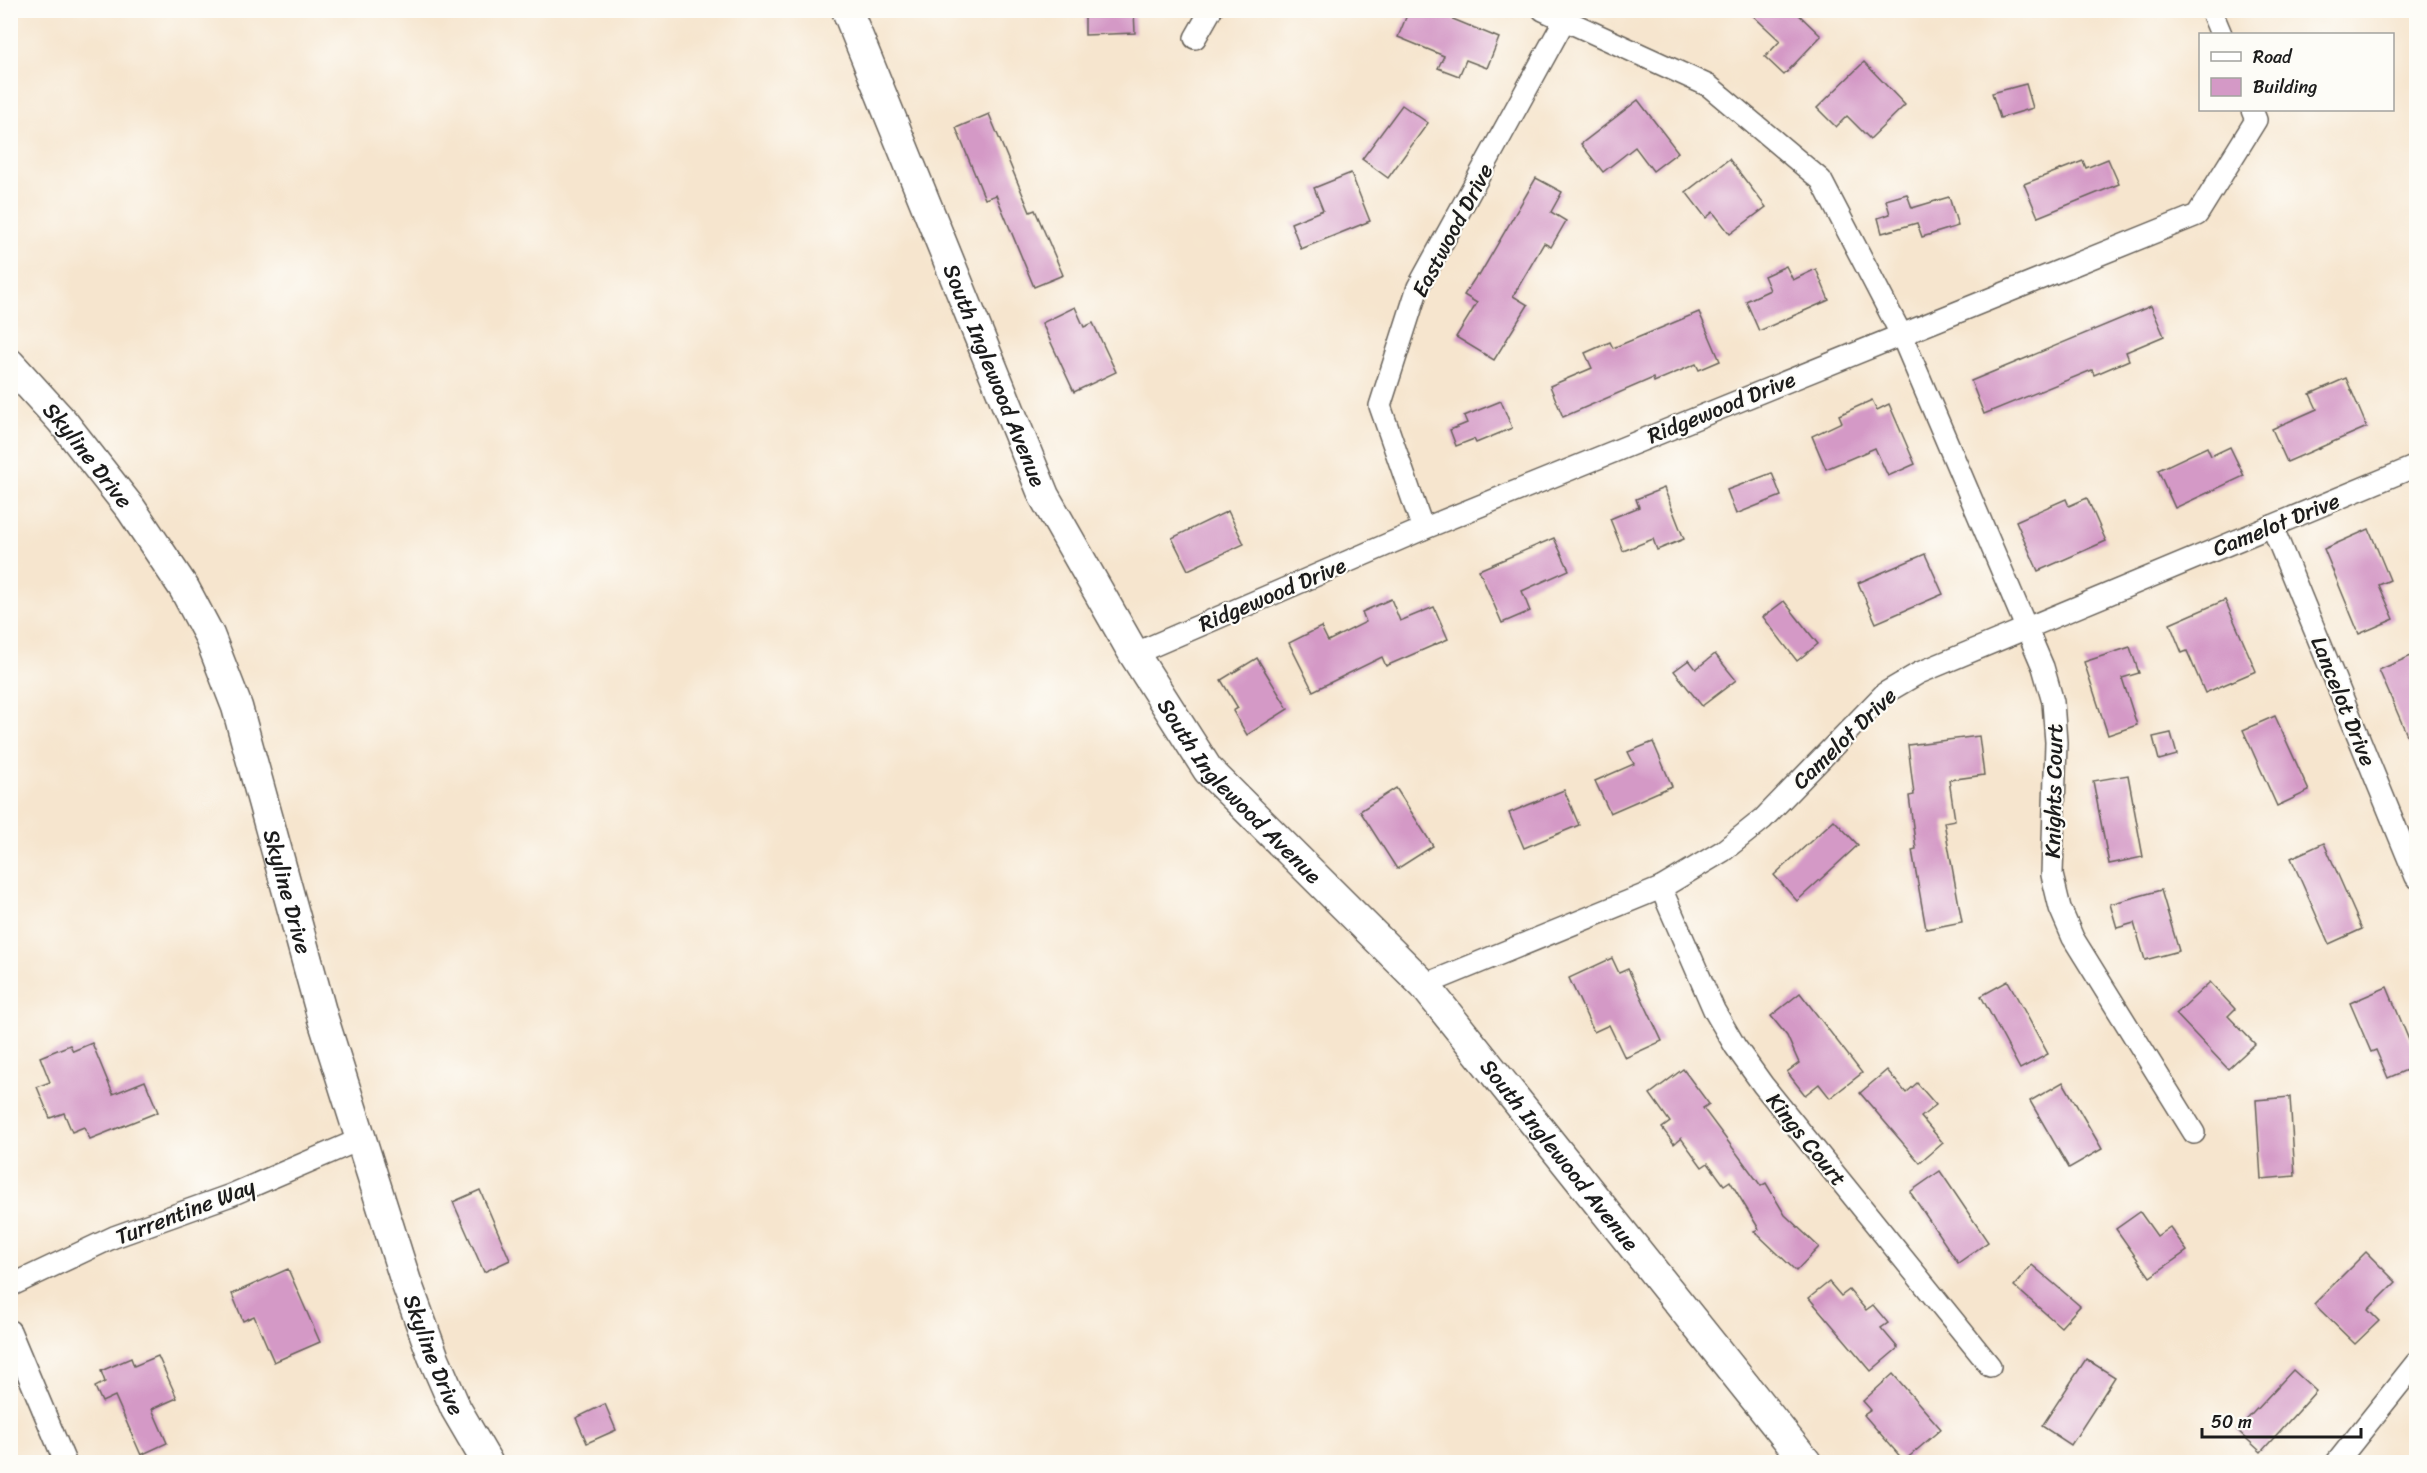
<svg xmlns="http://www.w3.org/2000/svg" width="2427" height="1473" font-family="Sriracha,sans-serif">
<rect width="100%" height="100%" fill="#fdfcf7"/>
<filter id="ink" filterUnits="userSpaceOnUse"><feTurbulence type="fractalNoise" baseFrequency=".0167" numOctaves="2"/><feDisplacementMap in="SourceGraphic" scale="12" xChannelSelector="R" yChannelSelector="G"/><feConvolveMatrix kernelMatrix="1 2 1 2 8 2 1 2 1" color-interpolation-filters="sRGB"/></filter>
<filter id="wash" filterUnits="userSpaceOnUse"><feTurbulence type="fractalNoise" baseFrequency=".008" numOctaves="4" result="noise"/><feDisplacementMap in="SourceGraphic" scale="24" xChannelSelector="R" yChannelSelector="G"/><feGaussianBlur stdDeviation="1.35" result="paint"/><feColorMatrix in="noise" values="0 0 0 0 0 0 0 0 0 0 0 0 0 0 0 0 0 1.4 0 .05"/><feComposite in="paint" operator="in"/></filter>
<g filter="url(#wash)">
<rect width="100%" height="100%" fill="#f6e5ce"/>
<g id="blocks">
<!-- building -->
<g fill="#d499c6">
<polygon points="1085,10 1134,10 1135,33 1085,35"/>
<polygon points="1409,10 1431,10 1499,38 1487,68 1466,60 1459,76 1438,68 1444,56 1398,37"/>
<polygon points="1747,10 1794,10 1821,36 1784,75 1765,57 1780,41"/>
<polygon points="1864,62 1905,105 1870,139 1847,116 1836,127 1817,108"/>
<polygon points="2026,84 2033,108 2000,118 1992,93"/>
<polygon points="1638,100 1678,152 1653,171 1635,147 1603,172 1581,144"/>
<polygon points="1402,105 1428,123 1388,178 1362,159"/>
<polygon points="989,114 1030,212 1035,210 1063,275 1034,287 996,195 985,199 956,128"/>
<polygon points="1729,159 1766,207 1730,234 1713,212 1706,218 1686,192"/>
<polygon points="2108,159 2119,184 2038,217 2024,184 2083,161 2086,168"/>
<polygon points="1351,173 1370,221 1301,249 1291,223 1323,210 1314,188"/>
<polygon points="1536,178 1562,192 1551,212 1566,221 1551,247 1544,243 1513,296 1528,305 1494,360 1456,337 1477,303 1464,295 1477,275 1479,276"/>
<polygon points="1907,194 1912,208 1949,197 1958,226 1922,237 1917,223 1882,233 1878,218 1890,214 1886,200"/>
<polygon points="1786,266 1793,280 1816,269 1829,300 1759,331 1746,301 1770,290 1764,276"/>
<polygon points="2151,306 2164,336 2126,352 2129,360 2094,375 2092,370 1984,414 1971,381"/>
<polygon points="1075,307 1084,327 1093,323 1116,372 1074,392 1042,323"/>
<polygon points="1699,312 1720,361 1699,370 1696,364 1654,382 1653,378 1563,417 1550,386 1592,368 1585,353 1610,342 1613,348"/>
<polygon points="2346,378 2367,427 2287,462 2272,429 2317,409 2310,394"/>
<polygon points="1872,400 1877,410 1889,404 1915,464 1888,476 1875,448 1826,469 1812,436 1842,422 1839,415"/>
<polygon points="1501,401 1512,428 1476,443 1474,439 1456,446 1450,430 1467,423 1464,416"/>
<polygon points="2207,447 2211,456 2230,447 2244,476 2175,508 2158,470"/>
<polygon points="1772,473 1781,496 1736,514 1727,490"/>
<polygon points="1664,488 1684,539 1657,550 1653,539 1623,551 1610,519 1639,507 1636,499"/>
<polygon points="2087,498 2106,541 2038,571 2016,521 2066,499 2069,506"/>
<polygon points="1228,511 1244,544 1188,570 1172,538"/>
<polygon points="2369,529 2390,580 2379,585 2394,619 2359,634 2324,549"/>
<polygon points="1554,538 1569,570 1522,591 1530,611 1502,623 1479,570"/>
<polygon points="1925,554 1943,594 1876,623 1858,583"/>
<polygon points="1391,599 1400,621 1434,607 1448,639 1386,666 1382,657 1313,691 1289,643 1321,627 1328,641 1366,622 1362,612"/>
<polygon points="2225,600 2256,671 2205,693 2187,651 2182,653 2170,624"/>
<polygon points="1784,601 1818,644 1797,661 1763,617"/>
<polygon points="2130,647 2139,673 2122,678 2137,725 2108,735 2084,662"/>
<polygon points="1715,654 1736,680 1702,706 1674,671 1689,660 1696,669"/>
<polygon points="2411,656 2416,669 2416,756 2379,670"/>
<polygon points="1257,658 1288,709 1247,735 1233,711 1238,708 1221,680"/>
<polygon points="2275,716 2309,791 2277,806 2243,730"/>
<polygon points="2171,733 2177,755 2159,760 2153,737"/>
<polygon points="1979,736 1984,775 1949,780 1955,820 1944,822 1962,922 1926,929 1912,850 1916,849 1909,796 1914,795 1908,745"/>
<polygon points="1653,742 1672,786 1610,813 1595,781 1634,764 1628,752"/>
<polygon points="2128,775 2143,857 2109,864 2093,781"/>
<polygon points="1396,788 1433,846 1397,869 1360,811"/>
<polygon points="1564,790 1579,825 1524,848 1509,813"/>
<polygon points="1834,820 1858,845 1797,901 1774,875"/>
<polygon points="2324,843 2362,929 2329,944 2291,858"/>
<polygon points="2161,890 2179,951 2145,960 2134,923 2117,928 2110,904"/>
<polygon points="1612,958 1619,973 1628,969 1662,1041 1625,1058 1609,1025 1594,1032 1569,978"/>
<polygon points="2008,981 2048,1054 2020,1069 1981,996"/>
<polygon points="2210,982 2235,1009 2228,1016 2255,1044 2228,1069 2176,1014"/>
<polygon points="2387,987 2416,1057 2416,1066 2388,1078 2376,1050 2371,1052 2350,1003"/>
<polygon points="1800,993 1862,1073 1830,1098 1819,1084 1805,1095 1787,1072 1799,1063 1787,1036 1771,1016"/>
<polygon points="92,1043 113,1094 145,1081 158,1112 90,1139 84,1127 72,1132 64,1113 50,1118 37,1087 50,1082 40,1057 70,1045 73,1051"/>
<polygon points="1683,1069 1709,1104 1703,1108 1761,1186 1766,1183 1785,1215 1819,1247 1796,1271 1754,1231 1759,1229 1730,1181 1724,1185 1708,1163 1702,1167 1681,1138 1674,1144 1662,1128 1670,1122 1650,1094"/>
<polygon points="1887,1070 1906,1093 1917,1083 1936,1105 1921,1117 1943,1143 1920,1163 1860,1093"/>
<polygon points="2063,1082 2102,1149 2069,1168 2030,1101"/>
<polygon points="2290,1097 2295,1176 2261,1179 2256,1100"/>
<polygon points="1940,1171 1988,1242 1958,1263 1910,1192"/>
<polygon points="480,1190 510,1260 484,1272 453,1202"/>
<polygon points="2140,1212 2157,1236 2170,1227 2187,1251 2150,1277 2116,1229"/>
<polygon points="2366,1252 2396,1282 2368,1310 2379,1321 2355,1344 2314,1304"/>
<polygon points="2032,1265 2080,1306 2061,1327 2014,1286"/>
<polygon points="288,1269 320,1342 274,1362 254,1316 243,1321 232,1294"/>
<polygon points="1829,1282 1841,1296 1849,1290 1866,1310 1873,1305 1888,1323 1881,1328 1898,1348 1871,1371 1809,1298"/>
<polygon points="158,1356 177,1398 152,1409 167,1443 141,1455 115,1396 102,1402 95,1387 105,1382 101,1371 131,1358 134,1366"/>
<polygon points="2086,1359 2115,1377 2071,1445 2042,1426"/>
<polygon points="2293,1370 2316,1391 2261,1452 2237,1430"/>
<polygon points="1893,1374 1941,1429 1904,1461 1864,1415 1871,1410 1863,1401"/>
<polygon points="605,1404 616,1430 587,1443 576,1418"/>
</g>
</g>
</g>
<g filter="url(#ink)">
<use href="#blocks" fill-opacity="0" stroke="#68625a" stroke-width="1.5"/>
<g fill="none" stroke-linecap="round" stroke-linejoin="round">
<defs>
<g id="street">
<polyline points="1543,10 1709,86 1821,180 1901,334 2043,667 2053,702 2056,742 2052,875 2060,908 2073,938 2194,1133"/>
<polyline points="2211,10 2221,34"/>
<polyline points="1195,38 1211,10"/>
<polyline points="2272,526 2416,877"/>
<polyline points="1423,529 1380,406 1418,287 1570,10"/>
<polyline points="1134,654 1423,529 2197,215 2256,120 2252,110"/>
<polyline points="1661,888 1714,1010 1735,1046 1763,1085 1990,1366"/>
<polyline points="1424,985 1661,888 1723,851 1763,819 1885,693 1919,673 2416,466"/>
<polyline points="10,1286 114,1237 231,1195 361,1139"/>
<polyline points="10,1331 65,1462"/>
<polyline points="2337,1462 2416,1363"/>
</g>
<g id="secondary">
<path id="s1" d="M847 10 1044 496 1134 654 1208 770 1424 985 1806 1462"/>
<path id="s2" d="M10 364 62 421 131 509 184 588 209 635 237 707 323 1019 406 1282 433 1356 456 1409 487 1462"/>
</g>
</defs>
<!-- street casing -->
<use href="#street" stroke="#68625a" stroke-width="24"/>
<!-- secondary casing -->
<use href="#secondary" stroke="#68625a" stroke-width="33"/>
<!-- street -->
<use href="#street" stroke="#fff" stroke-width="21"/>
<!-- secondary -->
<use href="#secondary" stroke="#fff" stroke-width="30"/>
</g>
</g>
<g text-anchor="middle" stroke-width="4.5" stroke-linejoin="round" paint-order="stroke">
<!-- street labels -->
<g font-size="22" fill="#1c1c1c" stroke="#fdfcf7">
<text transform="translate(1452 230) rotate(-62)" y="8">Eastwood Drive</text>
<text dy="8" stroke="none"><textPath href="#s1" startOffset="394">South Inglewood Avenue</textPath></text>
<text transform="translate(1721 407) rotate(-22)" y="8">Ridgewood Drive</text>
<text dy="8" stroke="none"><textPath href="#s2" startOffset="120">Skyline Drive</textPath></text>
<text transform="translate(2276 524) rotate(-22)" y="8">Camelot Drive</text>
<text transform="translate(1272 594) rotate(-23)" y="8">Ridgewood Drive</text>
<text transform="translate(2344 701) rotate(68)" y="8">Lancelot Drive</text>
<text transform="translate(1844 738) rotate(-44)" y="8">Camelot Drive</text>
<text dy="8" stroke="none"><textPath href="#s1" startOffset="880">South Inglewood Avenue</textPath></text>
<text transform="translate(2053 791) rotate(-89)" y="8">Knights Court</text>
<text dy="8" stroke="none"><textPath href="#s2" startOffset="606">Skyline Drive</textPath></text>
<text transform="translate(1807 1139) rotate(51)" y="8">Kings Court</text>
<text dy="8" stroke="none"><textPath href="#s1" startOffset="1366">South Inglewood Avenue</textPath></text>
<text transform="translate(185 1211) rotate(-21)" y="8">Turrentine Way</text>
<text dy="8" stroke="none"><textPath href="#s2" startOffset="1092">Skyline Drive</textPath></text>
</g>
</g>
<!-- margin -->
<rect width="2427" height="1473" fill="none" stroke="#fdfcf7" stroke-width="36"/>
<!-- legend -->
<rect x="2199" y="33" width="195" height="78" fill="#fdfcf7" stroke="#a3a29f" stroke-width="1.5"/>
<rect x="2211" y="52" width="30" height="9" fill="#ffffff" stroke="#a3a29f" stroke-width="1.5"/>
<text x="2253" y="63" font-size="18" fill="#1c1c1c">Road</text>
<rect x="2211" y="78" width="30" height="18" fill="#d499c6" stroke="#a3a29f" stroke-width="1.5"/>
<text x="2253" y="93" font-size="18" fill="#1c1c1c">Building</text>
<!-- scale -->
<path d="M2202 1428v9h159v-9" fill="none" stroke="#1c1c1c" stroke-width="3"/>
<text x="2211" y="1428" font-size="18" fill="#1c1c1c" stroke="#fdfcf7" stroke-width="4.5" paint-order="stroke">50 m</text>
</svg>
